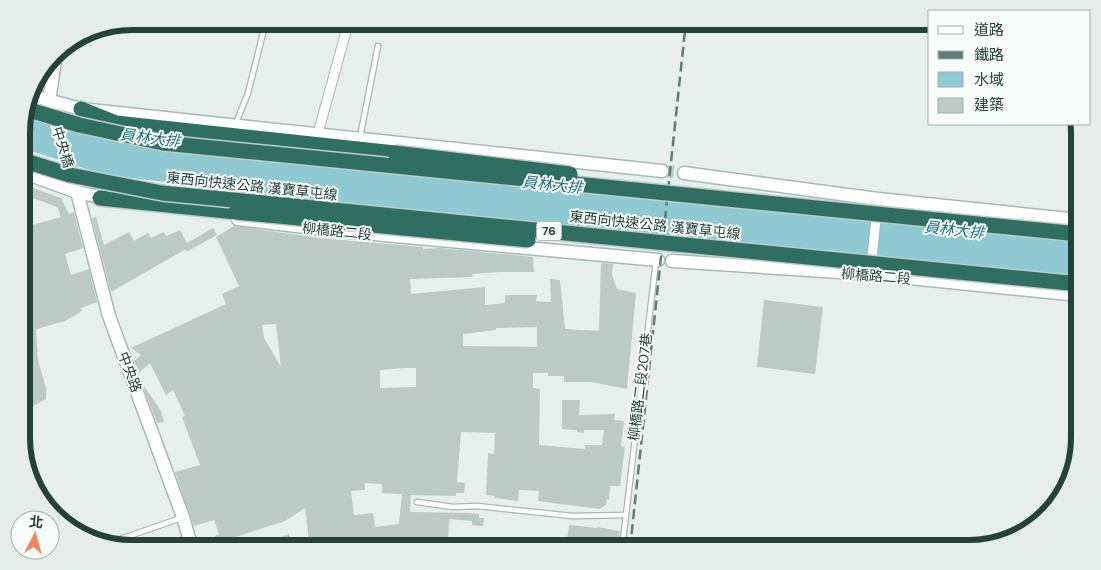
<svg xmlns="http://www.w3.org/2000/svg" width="1101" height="570" font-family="'DM Sans','Noto Sans TC',sans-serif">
<rect width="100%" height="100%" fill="#e6efeb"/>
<!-- water -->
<polygon fill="#8ec9d4" points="24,116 126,143 1079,240 1079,278 499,220 105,175 22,148"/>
<!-- building -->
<g fill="#bbcac4" fill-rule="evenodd">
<polygon points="22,184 61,198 69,214 74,212 83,248 65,254 71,275 89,269 97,302 81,308 82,311 65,321 36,329 38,361 46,388 46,399 22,412 22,344 29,332 25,312 22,313 22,274 24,274 22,262 22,228 61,217 57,207 22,194"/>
<polygon points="96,217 104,245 129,232 134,241 148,233 151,238 164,232 166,236 180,230 187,243 213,228 217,235 186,252 186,249 111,292 92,218"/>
<path d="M234 226 319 238 423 247V249L440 248 533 257 534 272H500L472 274 473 277 410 279 411 294 485 287V305L505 303V295H537L536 301 551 302 550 279 560 280 565 329 599 331 601 263 613 264 612 275 617 289 636 293 627 389 591 382H564V376H548V373H533V388L540 389 539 445 585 449V445H602L604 430H584V433L577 432V430L562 429V400H580L579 415 615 414 614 420 624 421 621 446 625 447 620 486H610L609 500 607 499 606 505 599 509 538 501 539 491 519 490 518 501 495 498V496L486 495 488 453 494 454 495 433 461 432 457 482 465 483 464 493H456V496L411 495 410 512 470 513 479 514V518H484L483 526 472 525V521L449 519 448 546 435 545V549H418V545H403L404 549H310L305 508 285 521 217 543 215 536 219 534 214 520 194 526 175 472 200 465 182 417 185 416 173 390 166 395 150 363 139 373 134 361 141 355 131 348 226 304 222 294 239 286 216 237ZM276 324 281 367 264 338 262 325ZM537 327V347L463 346V334L496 330V328ZM404 368H416V387L380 388V370ZM365 483 382 484V493L402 494 399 524 375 527 373 513 354 515 351 491 365 490Z"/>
<polygon points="764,300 823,307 815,374 757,367"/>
<polygon points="142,383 161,411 164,422 157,423"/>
<polygon points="569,525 597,528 597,527 620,531 618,549 563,549 564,541 567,541"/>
<polygon points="289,534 294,549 249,549 249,548"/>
<polygon points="167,540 170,549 146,549 146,547"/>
</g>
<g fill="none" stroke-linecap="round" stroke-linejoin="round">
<!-- secondary-tunnel -->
<polyline stroke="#bfccc8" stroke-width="12" stroke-dasharray="12 6" stroke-linecap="butt" points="662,171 684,173"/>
<defs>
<g id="lane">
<polyline points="236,123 248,93 266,21"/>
<polyline points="360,137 378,46"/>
<polyline points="417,502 453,507 477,506 572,516 625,515"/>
<polyline points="109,543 181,518"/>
<polyline points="622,549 656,261"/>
</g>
<g id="street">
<polyline points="318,133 347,28"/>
<polyline points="871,267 877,210"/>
</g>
<g id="secondary">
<polyline points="56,53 49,102 77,192 109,316 183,517 192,549"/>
<polyline points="29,95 81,109 662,171"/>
<polyline points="22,172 77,192 109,199"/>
<polyline points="684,173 878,199 1079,220"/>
<polyline points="238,219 330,230 658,260"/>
<polyline points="672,261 870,274 1079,295"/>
</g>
<g id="highway">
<polyline points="81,109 116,123 395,153"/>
<polyline points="100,198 236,212"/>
</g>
</defs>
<!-- lane casing -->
<use href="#lane" stroke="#a8b8b2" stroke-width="7"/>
<!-- street casing -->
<use href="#street" stroke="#a8b8b2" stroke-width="11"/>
<!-- secondary casing -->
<use href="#secondary" stroke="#a4bbb3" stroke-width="15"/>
<!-- highway casing -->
<use href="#highway" stroke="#c2cac8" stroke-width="18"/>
<!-- lane -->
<use href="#lane" stroke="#fff" stroke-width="4.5"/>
<!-- street -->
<use href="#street" stroke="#fff" stroke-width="9"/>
<!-- secondary -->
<use href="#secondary" stroke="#fff" stroke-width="12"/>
<!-- highway -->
<use href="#highway" stroke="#2f6f62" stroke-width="15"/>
<!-- rail -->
<polyline stroke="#5f7d75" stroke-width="2.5" stroke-dasharray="10 5" stroke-linecap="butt" points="630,549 686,21"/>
<defs>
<g id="highway-bridge">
<polyline points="26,109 79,125 163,143 1079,234"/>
<polyline points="395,153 570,174"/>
<polyline points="22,160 70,175 162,193 1079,284"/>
<polyline points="236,212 528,240"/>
</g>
</defs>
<!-- highway-bridge casing -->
<use href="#highway-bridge" stroke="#c2cac8" stroke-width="18" stroke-linecap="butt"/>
<!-- highway-bridge -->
<use href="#highway-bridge" stroke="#2f6f62" stroke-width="15"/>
</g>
<g text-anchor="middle" stroke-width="4" stroke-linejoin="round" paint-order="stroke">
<!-- shield labels -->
<rect fill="#f7fbf9" stroke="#637a73" stroke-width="1" x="536.5" y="221.5" width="25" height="19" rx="4"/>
<g font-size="12" font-weight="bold" fill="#24423a">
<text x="549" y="235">76</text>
</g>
<!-- street labels -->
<g font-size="14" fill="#24423a" stroke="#f7fbf9">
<text transform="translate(63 147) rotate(73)" y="5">中央橋</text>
<text transform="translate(252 186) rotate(6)" y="5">東西向快速公路 漢寶草屯線</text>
<text transform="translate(655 225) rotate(6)" y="5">東西向快速公路 漢寶草屯線</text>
<text transform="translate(337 231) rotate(6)" y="5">柳橋路二段</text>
<text transform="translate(876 276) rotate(5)" y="5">柳橋路二段</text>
<text transform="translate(130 372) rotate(70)" y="5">中央路</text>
<text transform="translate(640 387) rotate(-83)" y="5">柳橋路二段207巷</text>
</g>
<!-- water labels -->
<g font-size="15" font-style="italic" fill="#1c6f80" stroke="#f7fbf9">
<text transform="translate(150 138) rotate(7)" y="5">員林大排</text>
<text transform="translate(552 185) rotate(6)" y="5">員林大排</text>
<text transform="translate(954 230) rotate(6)" y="5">員林大排</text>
</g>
</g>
<!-- crop -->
<path d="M0 0H1101V570H0ZM132 30H969A102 102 0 0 1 1071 132V438A102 102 0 0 1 969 540H132A102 102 0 0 1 30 438V132A102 102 0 0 1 132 30Z" fill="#e6ecea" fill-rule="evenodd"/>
<path fill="none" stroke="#24423a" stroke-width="6" d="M132 30H969A102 102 0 0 1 1071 132V438A102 102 0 0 1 969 540H132A102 102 0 0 1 30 438V132A102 102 0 0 1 132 30Z"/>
<!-- legend -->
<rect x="928" y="10" width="162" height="115" fill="#f7fbf9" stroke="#a3b1ad"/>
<rect x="938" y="26" width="25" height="8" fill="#ffffff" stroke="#a3b1ad"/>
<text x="974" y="35" font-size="15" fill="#24423a">道路</text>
<rect x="938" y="51" width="25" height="8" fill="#5f7d75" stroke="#a3b1ad"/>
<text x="974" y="60" font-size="15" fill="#24423a">鐵路</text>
<rect x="938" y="72" width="25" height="15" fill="#8ec9d4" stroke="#a3b1ad"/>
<text x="974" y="85" font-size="15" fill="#24423a">水域</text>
<rect x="938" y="98" width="25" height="15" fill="#bbcac4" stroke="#a3b1ad"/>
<text x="974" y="110" font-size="15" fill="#24423a">建築</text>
<!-- north arrow -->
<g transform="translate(35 535) rotate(6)"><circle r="24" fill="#f7fbf9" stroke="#a3b1ad"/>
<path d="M0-4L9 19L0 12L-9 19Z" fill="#f4845f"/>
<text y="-8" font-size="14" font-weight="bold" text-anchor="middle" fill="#24423a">北</text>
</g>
</svg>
